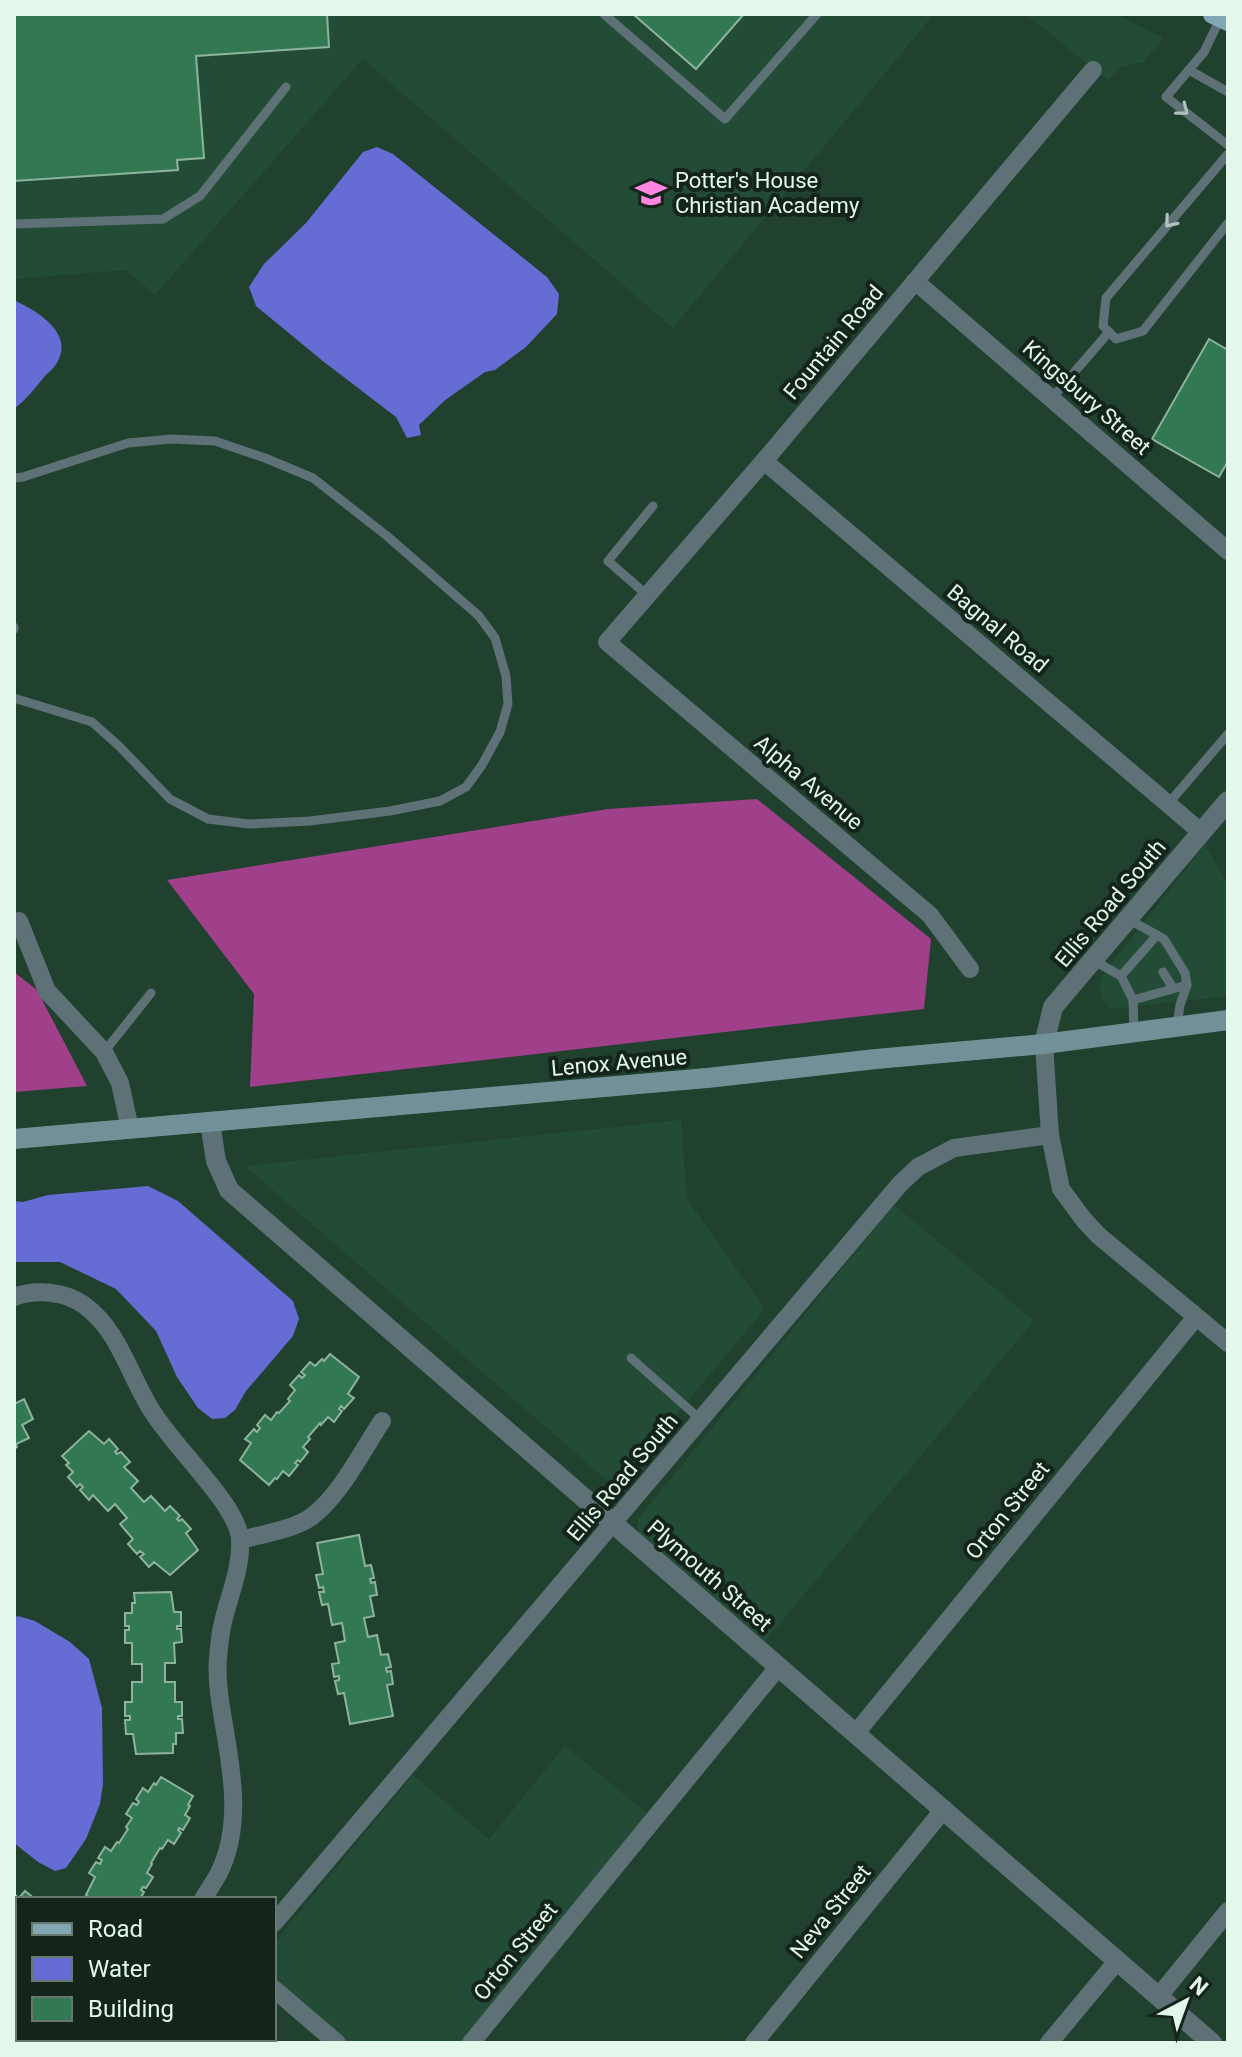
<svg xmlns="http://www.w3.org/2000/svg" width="1242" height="2057" font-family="Roboto,sans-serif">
<rect width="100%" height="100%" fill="#1f412e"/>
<!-- built -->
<g fill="#234c36">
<polygon points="14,14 934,14 673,328 363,59 155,295 126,270 14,279"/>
<polygon points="1026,14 1115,14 1163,38 1144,62 1120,67 1108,80"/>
<polygon points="1205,845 1228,886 1228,996 1111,1009 1102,999 1099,985 1104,973"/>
<polygon points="681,1120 687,1199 765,1309 615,1487 245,1166"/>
<polygon points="894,1205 1034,1321 765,1641 638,1531 638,1519"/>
<polygon points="565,1746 648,1814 462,2043 348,2043 274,1981 274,1943 413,1775 489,1839"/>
</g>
<!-- forest -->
<g fill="#a03f8a">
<polygon points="757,799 931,939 924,1009 250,1087 254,994 167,880 608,809"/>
<polygon points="14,972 37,990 87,1086 14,1092"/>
</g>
<!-- water -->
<g fill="#656cd3">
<polygon points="377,147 393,154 547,277 559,294 557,314 526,347 495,370 485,372 444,401 419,425 421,435 407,438 396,417 324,362 256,306 249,287 264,264 306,223 363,152"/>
<path d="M14 300C37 311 75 333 57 363 54 368 48 373 44 377 35 389 25 400 14 409Z"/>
<polygon points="148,1186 178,1201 293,1301 299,1319 293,1336 246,1391 235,1410 225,1418 212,1419 198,1408 177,1377 156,1331 116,1289 60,1262 14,1262 14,1201 23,1202 48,1195"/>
<polygon points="18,1616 35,1621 70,1642 89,1659 102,1708 103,1784 100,1804 86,1839 66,1868 55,1871 38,1862 14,1843 14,1618"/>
</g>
<!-- building -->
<g fill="#327953" stroke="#8eb39c" stroke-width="2">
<polygon points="14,14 327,14 329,47 196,56 204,158 177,160 178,170 14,181"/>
<polygon points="633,14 744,14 696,69"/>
<polygon points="1209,339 1228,350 1228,461 1219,477 1152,439"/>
<polygon points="330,1354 359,1377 348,1394 354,1398 344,1409 341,1406 339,1409 342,1411 334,1422 328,1417 321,1425 320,1423 308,1437 310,1439 303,1447 308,1452 300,1462 298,1460 295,1463 298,1465 289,1476 283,1471 277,1479 275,1478 269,1485 240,1460 251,1443 245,1439 254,1429 257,1432 260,1428 257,1425 265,1415 271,1420 277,1412 279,1413 290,1401 288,1399 295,1390 290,1385 299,1375 302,1378 305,1375 301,1372 310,1362 315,1366 322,1359 324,1361"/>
<polygon points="24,1399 33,1419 22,1425 29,1438 16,1444 17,1447 14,1449 14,1404"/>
<polygon points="89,1431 104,1444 109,1439 118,1449 115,1452 117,1454 121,1452 130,1462 124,1467 138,1481 131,1488 144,1502 151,1496 165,1511 170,1506 180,1516 177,1519 179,1521 182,1519 191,1529 186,1533 198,1550 170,1575 154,1562 149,1567 140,1557 144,1554 140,1551 137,1554 128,1544 133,1539 120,1524 127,1518 115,1504 108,1511 93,1495 89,1500 80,1490 83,1487 80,1484 77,1487 68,1477 73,1472 66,1465 69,1463 62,1456"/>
<polygon points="359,1535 365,1566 371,1565 374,1578 370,1579 371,1583 375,1582 377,1595 370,1596 374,1616 364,1618 368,1637 377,1635 381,1655 388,1654 391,1667 386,1668 387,1672 391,1671 393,1684 387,1685 393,1716 350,1724 344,1693 338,1694 335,1681 339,1680 339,1676 334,1677 332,1664 339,1663 335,1643 345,1641 342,1623 332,1625 328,1604 322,1605 319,1592 324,1592 323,1587 319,1588 316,1575 323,1574 317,1543"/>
<polygon points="171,1592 174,1612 181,1612 181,1626 177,1626 177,1629 181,1629 182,1642 174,1643 175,1663 165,1663 165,1682 175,1682 175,1702 182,1702 182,1716 178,1716 178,1719 182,1719 183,1733 176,1733 176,1744 173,1744 173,1753 136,1754 133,1734 126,1734 125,1720 130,1720 130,1716 125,1716 125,1702 132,1702 132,1682 142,1682 142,1664 132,1664 132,1643 125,1643 125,1630 129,1630 129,1626 125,1626 125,1613 132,1613 132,1603 135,1603 134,1593"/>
<polygon points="161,1777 193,1796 188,1805 190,1806 185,1815 190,1818 183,1830 179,1828 178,1830 181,1833 174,1844 168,1840 162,1849 160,1848 151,1863 152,1864 147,1873 153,1877 146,1888 143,1887 141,1890 144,1892 140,1899 92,1899 86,1895 95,1877 89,1873 96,1862 100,1864 102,1860 98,1858 105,1847 111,1851 117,1842 119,1843 128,1829 126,1827 132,1818 126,1814 133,1803 137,1805 139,1802 136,1799 143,1788 148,1792 154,1783 156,1785"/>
<polygon points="25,1891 35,1899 18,1899 18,1949 14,1945 14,1894 19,1898"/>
</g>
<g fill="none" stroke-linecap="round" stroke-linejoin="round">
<!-- service -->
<g stroke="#5e7176" stroke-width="9">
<polyline points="604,14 725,119 817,14"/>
<polyline points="1221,17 1204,52 1166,97 1228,145"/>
<polyline points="1189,70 1228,92"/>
<polyline points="1228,154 1106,298 1103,326 1116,339 1143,331 1228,223"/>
<polyline points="14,224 163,219 200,196 286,87"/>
<polyline points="1052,398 1109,332"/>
<polyline points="14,478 23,477 128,443 172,439 215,441 265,458 313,478 387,536 479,616 495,638 506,676 508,704 500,732 482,765 466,787 440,801 390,811 310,821 249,824 208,819 170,799 119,746 92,722 14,698"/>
<polyline points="647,595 608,561 653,506"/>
<polyline points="14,627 14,629"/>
<polyline points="1168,804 1228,734"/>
<polyline points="1128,919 1164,939 1185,973 1187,985 1180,1005 1177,1026"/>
<polyline points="1093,960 1121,976 1157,935"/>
<polyline points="1163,972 1173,988"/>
<polyline points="1121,976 1133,1000 1134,1032"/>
<polyline points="1133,1000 1187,985"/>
<polyline points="104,1052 151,993"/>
<polyline points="631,1358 701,1420"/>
</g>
<!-- minor -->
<g stroke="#5e7176" stroke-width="18">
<polyline points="915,281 1228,551"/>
<polyline points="764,461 1201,832"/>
<polyline points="19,921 47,991 104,1052 120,1083 130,1129"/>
<polyline points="970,969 930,915 607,642 764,461 1093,70"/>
<polyline points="1044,1044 1050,1135 1061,1189 1084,1220 1099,1236 1228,1343"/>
<path d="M14 1297C35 1289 65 1291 84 1305 119 1330 129 1375 152 1411 166 1433 184 1452 200 1472 214 1489 238 1517 240 1539 242 1567 229 1596 223 1622 220 1634 219 1647 218 1658 216 1682 221 1707 225 1731 233 1778 241 1828 219 1873 214 1882 208 1891 203 1899"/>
<path d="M240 1540C260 1535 295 1529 311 1517 340 1496 362 1451 382 1421"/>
<polyline points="856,1733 1196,1317"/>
<polyline points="274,1923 900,1184 918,1167 954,1148 1050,1135"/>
<polyline points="274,1989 337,2043"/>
<polyline points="14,1996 18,1999"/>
<polyline points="1159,1996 1228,1911"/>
<polyline points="49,2043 52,2039"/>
<polyline points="174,2043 178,2039"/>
<polyline points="471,2043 779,1666"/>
<polyline points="754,2043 944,1809"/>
<polyline points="1049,2043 1118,1960"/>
</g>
<!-- tertiary -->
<g stroke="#5e7176" stroke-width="20">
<polyline points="1044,1044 1053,1007 1228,801"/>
<polyline points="210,1122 216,1161 229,1190 1212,2043"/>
</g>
<!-- secondary -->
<polyline stroke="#729098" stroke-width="20" points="14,1139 707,1078 876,1059 1044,1044 1228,1020"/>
<!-- primary -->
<polyline stroke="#81a7b2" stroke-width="20" points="1213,14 1228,21"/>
</g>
<!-- one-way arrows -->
<defs><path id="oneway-chevron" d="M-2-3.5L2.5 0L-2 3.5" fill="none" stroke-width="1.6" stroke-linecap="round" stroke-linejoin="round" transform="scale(2)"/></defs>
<g stroke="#aec1bc">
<use href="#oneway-chevron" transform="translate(1183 110) rotate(38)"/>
<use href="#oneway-chevron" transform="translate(1170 222) rotate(130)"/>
</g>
<!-- icons -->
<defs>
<symbol id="school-bare" viewBox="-9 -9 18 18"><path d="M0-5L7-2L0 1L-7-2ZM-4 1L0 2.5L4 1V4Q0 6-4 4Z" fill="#fe86e0" stroke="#15241b" stroke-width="2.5" paint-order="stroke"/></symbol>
</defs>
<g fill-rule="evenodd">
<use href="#school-bare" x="629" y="171" width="44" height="44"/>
</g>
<g text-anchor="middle" stroke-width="8" stroke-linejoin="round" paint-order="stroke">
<!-- poi labels -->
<g font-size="22" fill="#e3f7ea" stroke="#15241b" text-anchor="start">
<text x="675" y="188">Potter's House<tspan x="675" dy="25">Christian Academy</tspan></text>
</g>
<!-- street labels -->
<g font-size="22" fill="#e3f7ea" stroke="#15241b">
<text transform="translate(833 342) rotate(-50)" y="8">Fountain Road</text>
<text transform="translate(1087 397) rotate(41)" y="8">Kingsbury Street</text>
<text transform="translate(998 628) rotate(40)" y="8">Bagnal Road</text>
<text transform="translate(809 782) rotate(40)" y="8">Alpha Avenue</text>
<text transform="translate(1110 903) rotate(-50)" y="8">Ellis Road South</text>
<text transform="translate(619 1062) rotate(-5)" y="8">Lenox Avenue</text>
<text transform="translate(622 1477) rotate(-50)" y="8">Ellis Road South</text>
<text transform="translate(1007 1510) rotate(-51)" y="8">Orton Street</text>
<text transform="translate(710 1575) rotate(41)" y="8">Plymouth Street</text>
<text transform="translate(830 1911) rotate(-51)" y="8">Neva Street</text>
<text transform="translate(515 1951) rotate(-51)" y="8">Orton Street</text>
</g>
</g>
<!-- border -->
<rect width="1242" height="2057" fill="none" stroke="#e3f7ea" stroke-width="32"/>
<!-- legend -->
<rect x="16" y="1897" width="260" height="144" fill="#15241b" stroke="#67786e" stroke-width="2"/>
<rect x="32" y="1923" width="40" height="12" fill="#81a7b2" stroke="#67786e" stroke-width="2"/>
<text x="88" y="1937" font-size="24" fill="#e3f7ea">Road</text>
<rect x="32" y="1957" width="40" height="24" fill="#656cd3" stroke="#67786e" stroke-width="2"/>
<text x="88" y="1977" font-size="24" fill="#e3f7ea">Water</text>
<rect x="32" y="1997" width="40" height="24" fill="#327953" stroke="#67786e" stroke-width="2"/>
<text x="88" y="2017" font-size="24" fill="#e3f7ea">Building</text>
<!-- north arrow -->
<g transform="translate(1186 2001) rotate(41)" stroke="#15241b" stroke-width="6" paint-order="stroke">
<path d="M0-6L14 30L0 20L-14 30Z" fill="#e3f7ea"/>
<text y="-12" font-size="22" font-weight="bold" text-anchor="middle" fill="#e3f7ea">N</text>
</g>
</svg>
